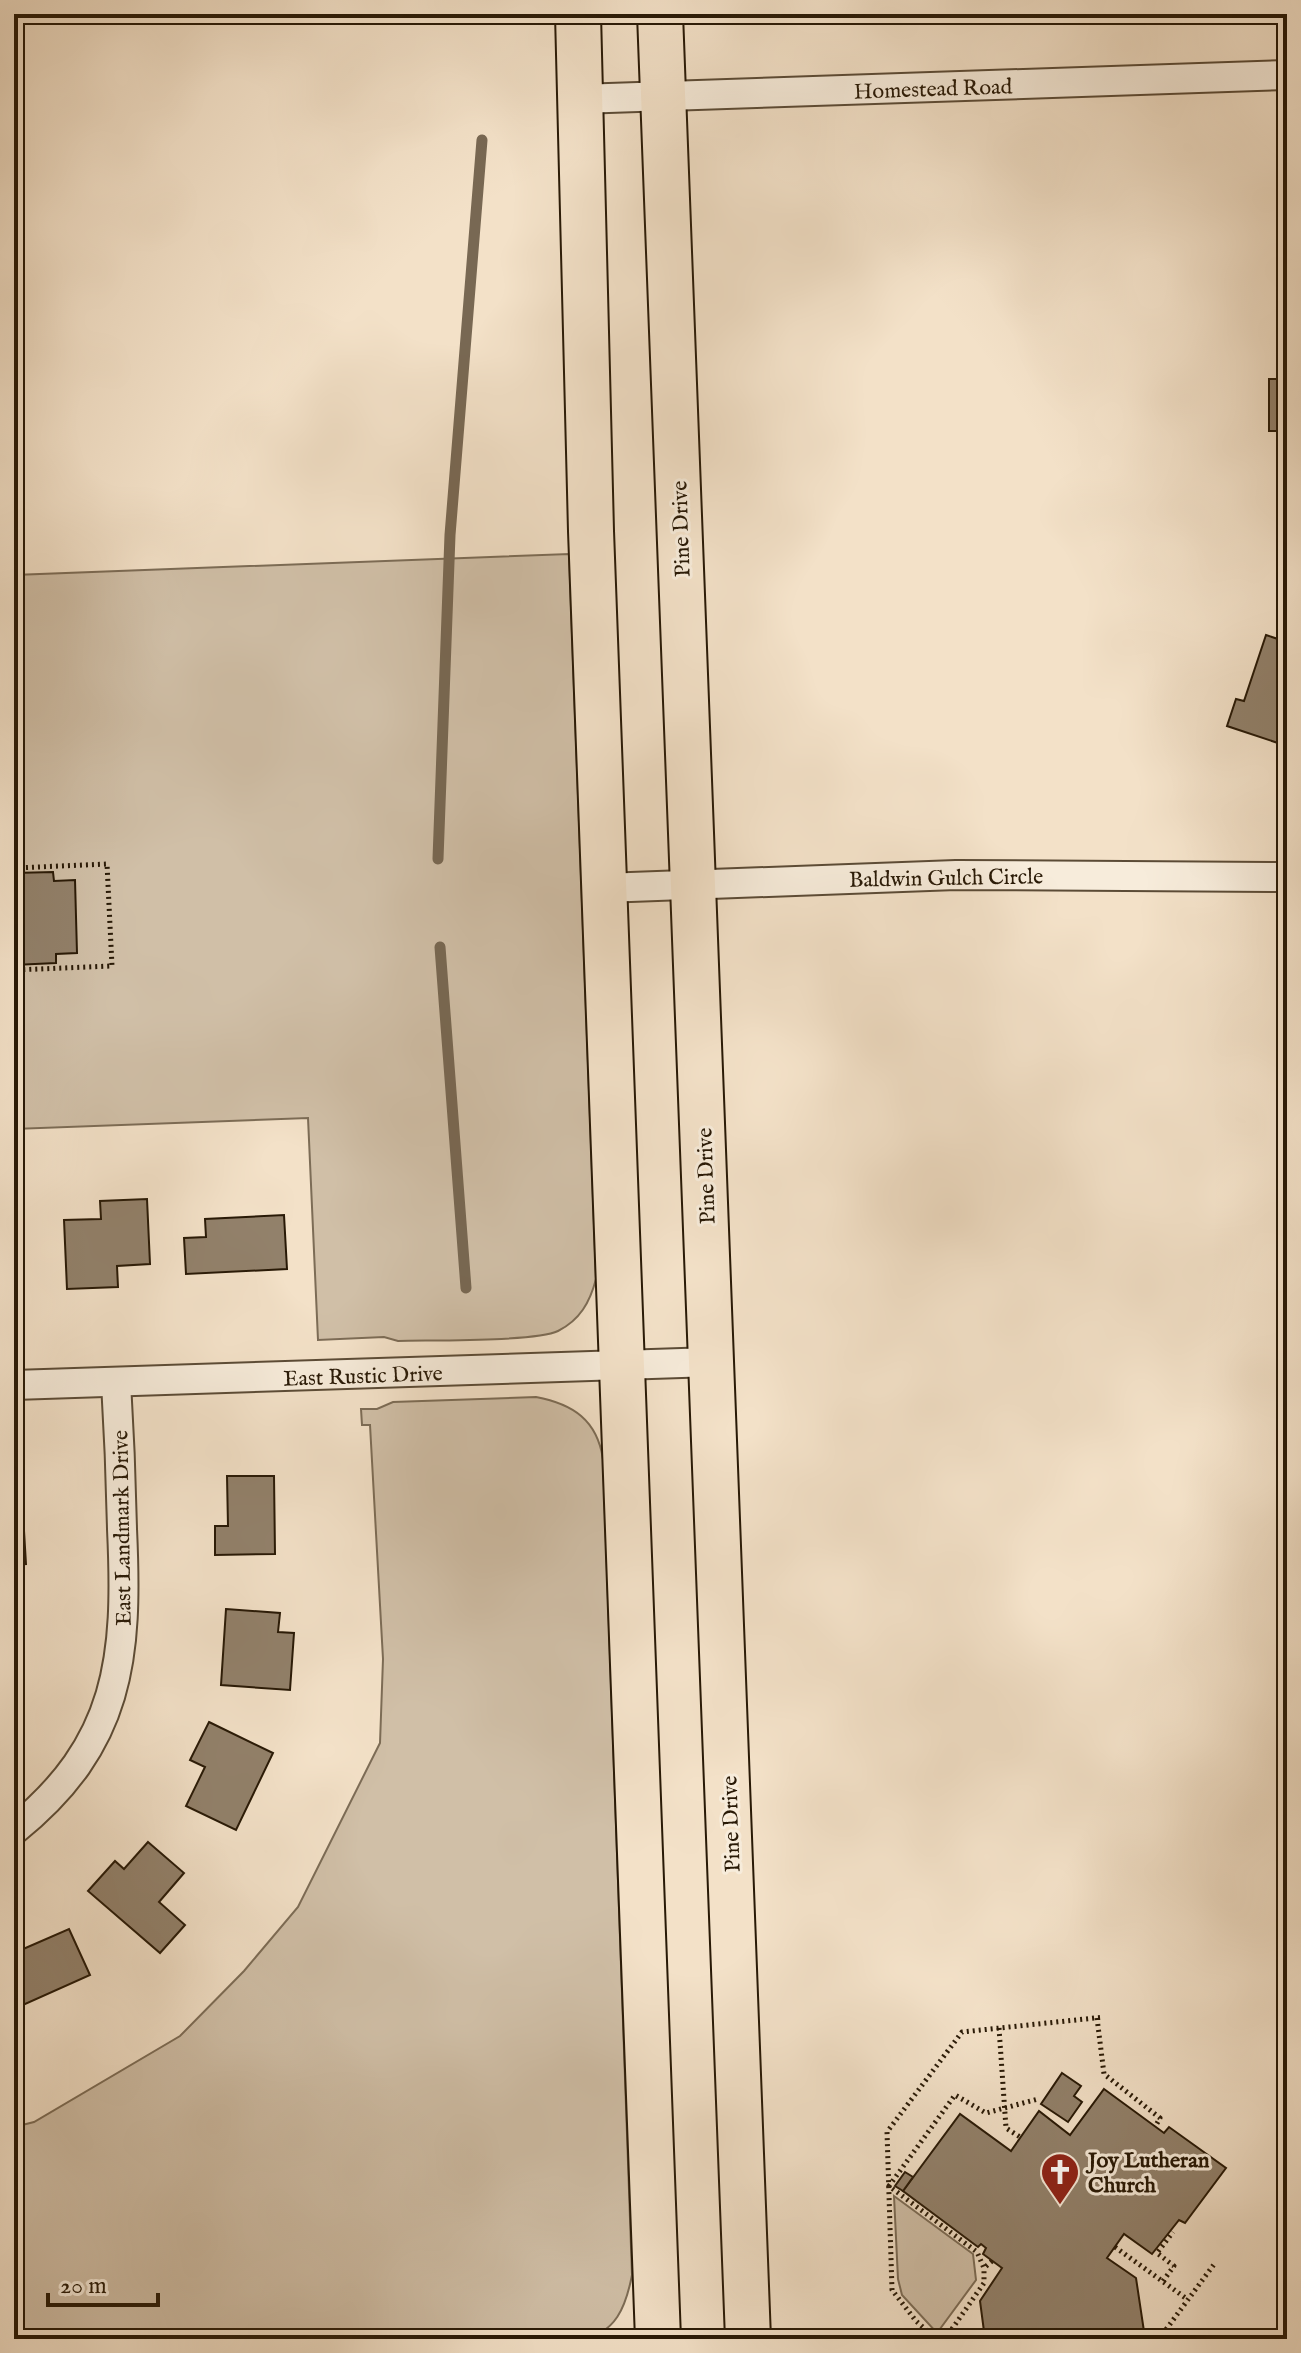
<svg xmlns="http://www.w3.org/2000/svg" width="1301" height="2353" font-family="'IM FELL English',serif">
<rect width="100%" height="100%" fill="#f3e1c8"/>
<filter id="stains"><feTurbulence type="fractalNoise" baseFrequency=".0025" numOctaves="4"/><feColorMatrix values="0 0 0 0 .2 0 0 0 0 .09 0 0 0 0 .02 0 0 0 .5 -.17"/></filter>
<radialGradient id="worn" r=".72"><stop offset=".6" stop-color="#630" stop-opacity="0"/><stop offset="1" stop-color="#630" stop-opacity=".3"/></radialGradient>
<!-- green -->
<g fill="#d0bfa7" stroke="#7c6c56" stroke-width="2">
<path d="M569 554 596 1279C590 1302 580 1320 558 1331 535 1342 429 1340 398 1341L384 1337 318 1340 308 1118 14 1129V575Z"/>
<path d="M536 1397C573 1404 597 1420 603 1459L632 2275C626 2306 616 2334 581 2339H14V2127L34 2122 180 2036 244 1971 298 1907 380 1743 383 1659 370 1425H362L361 1409H377L393 1402Z"/>
<polygon points="894,2196 973,2254 976,2280 937,2333 902,2295 898,2279"/>
</g>
<g fill="none" stroke-linecap="round" stroke-linejoin="round">
<!-- stream -->
<g stroke="#786853" stroke-width="11">
<polyline points="438,859 450,535 482,140"/>
<polyline points="440,947 466,1288"/>
</g>
</g>
<!-- building -->
<g fill="#92816b" stroke="#281906" stroke-width="2">
<rect x="1269" y="379" width="18" height="52"/>
<polygon points="1266,635 1287,642 1287,746 1227,726 1236,699 1244,701"/>
<polygon points="53,872 54,881 75,880 77,953 56,954 56,963 14,965 14,873"/>
<polygon points="147,1199 150,1264 117,1266 118,1287 67,1289 64,1220 101,1219 100,1201"/>
<polygon points="284,1215 287,1269 186,1274 184,1238 206,1237 205,1219"/>
<polygon points="14,1240 17,1240 20,1291 14,1291"/>
<polygon points="227,1476 274,1476 275,1554 215,1555 215,1526 228,1526"/>
<polygon points="21,1481 26,1564 14,1565 14,1482"/>
<polygon points="226,1609 280,1613 278,1632 294,1633 290,1690 221,1685"/>
<polygon points="209,1722 273,1753 236,1830 186,1806 205,1767 190,1760"/>
<polygon points="148,1842 184,1873 159,1902 185,1925 160,1953 88,1891 115,1861 124,1869"/>
<polygon points="69,1929 90,1975 14,2009 14,1953"/>
<polygon points="1062,2073 1081,2086 1074,2096 1082,2102 1068,2122 1041,2104"/>
<polygon points="1104,2089 1164,2133 1169,2127 1226,2168 1185,2223 1179,2220 1152,2254 1124,2234 1107,2258 1136,2278 1145,2338 985,2339 980,2301 1002,2268 983,2254 986,2248 981,2244 978,2247 903,2191 960,2114 1011,2151 1039,2111 1070,2135"/>
<polygon points="905,2172 913,2177 903,2191 895,2186"/>
</g>
<g fill="none" stroke-linecap="round" stroke-linejoin="round">
<defs>
<g id="street">
<polyline points="579,99 1287,75"/>
<polyline points="604,888 956,875 1287,877"/>
<polyline points="14,1385 712,1362"/>
<path d="M14 1830C121 1744 128 1657 122 1529 121 1480 119 1431 116 1382"/>
</g>
<g id="primary">
<polyline points="578,14 591,531 658,2339"/>
<polyline points="660,14 748,2339"/>
</g>
</defs>
<!-- street casing -->
<use href="#street" stroke="#5b4b36" stroke-width="32"/>
<!-- primary casing -->
<use href="#primary" stroke="#281906" stroke-width="48"/>
<!-- path -->
<g stroke="#281906" stroke-width="5" stroke-dasharray="2 4" stroke-linecap="butt">
<polyline points="14,868 107,864 112,966 14,970"/>
<polyline points="1097,2018 1104,2074 1160,2118 1155,2127"/>
<polyline points="999,2028 1006,2128 1020,2137"/>
<polyline points="1115,2247 1187,2299"/>
<polyline points="992,2261 984,2268 977,2252 889,2186 955,2095 986,2113 1038,2099"/>
<polyline points="1163,2281 1174,2266 1157,2253 1173,2232"/>
<polyline points="936,2339 916,2321 892,2290 887,2132 962,2032 1104,2017"/>
<polyline points="945,2339 984,2283 984,2268"/>
<polyline points="1159,2339 1215,2263"/>
</g>
<!-- street -->
<use href="#street" stroke="#f7ecdb" stroke-width="28"/>
<!-- primary -->
<use href="#primary" stroke="#f3e1c8" stroke-width="44"/>
</g>
<!-- icons -->
<defs>
<symbol id="church-pin" viewBox="-11 -11 22 30"><path d="M0 17L-7.5 6A9.5 9.5 0 1 1 7.5 6Z" fill="#8f2418" stroke="#f7ecdb"/><path d="M-1.2-6h2.4v3.5h3.3v2.4h-3.3V6h-2.4V-.1h-3.3v-2.4h3.3Z" fill="#fff"/></symbol>
</defs>
<g fill-rule="evenodd">
<use href="#church-pin" x="1038" y="2150" width="44" height="60"/>
</g>
<g text-anchor="middle" stroke-width="6" stroke-linejoin="round" paint-order="stroke">
<!-- street labels -->
<g font-size="22" fill="#281906" stroke="#f7ecdb">
<text transform="translate(933 88) rotate(-2)" y="8">Homestead Road</text>
<text transform="translate(680 529) rotate(-92)" y="8">Pine Drive</text>
<text transform="translate(946 877) rotate(-1)" y="8">Baldwin Gulch Circle</text>
<text transform="translate(705 1176) rotate(-92)" y="8">Pine Drive</text>
<text transform="translate(363 1375) rotate(-2)" y="8">East Rustic Drive</text>
<text transform="translate(121 1528) rotate(-91)" y="8">East Landmark Drive</text>
<text transform="translate(730 1824) rotate(-92)" y="8">Pine Drive</text>
</g>
<!-- poi labels -->
<g font-size="22" font-weight="bold" fill="#281906" stroke="#f7ecdb" text-anchor="start">
<text x="1088" y="2167">Joy Lutheran<tspan x="1088" dy="25">Church</tspan></text>
</g>
</g>
<!-- margin -->
<rect width="1301" height="2353" fill="none" stroke="#f3e1c8" stroke-width="48"/>
<rect x="16" y="16" width="1269" height="2321" fill="none" stroke="#281906" stroke-width="4"/>
<rect x="24" y="24" width="1253" height="2305" fill="none" stroke="#281906" stroke-width="2"/>
<!-- scale -->
<path d="M48 2293v12h110v-12" fill="none" stroke="#281906" stroke-width="4"/>
<text x="60" y="2293" font-size="24" fill="#281906" stroke="#f7ecdb" stroke-width="6" paint-order="stroke">20 m</text>
<rect width="100%" height="100%" filter="url(#stains)"/>
<rect width="100%" height="100%" fill="url(#worn)"/>
</svg>
